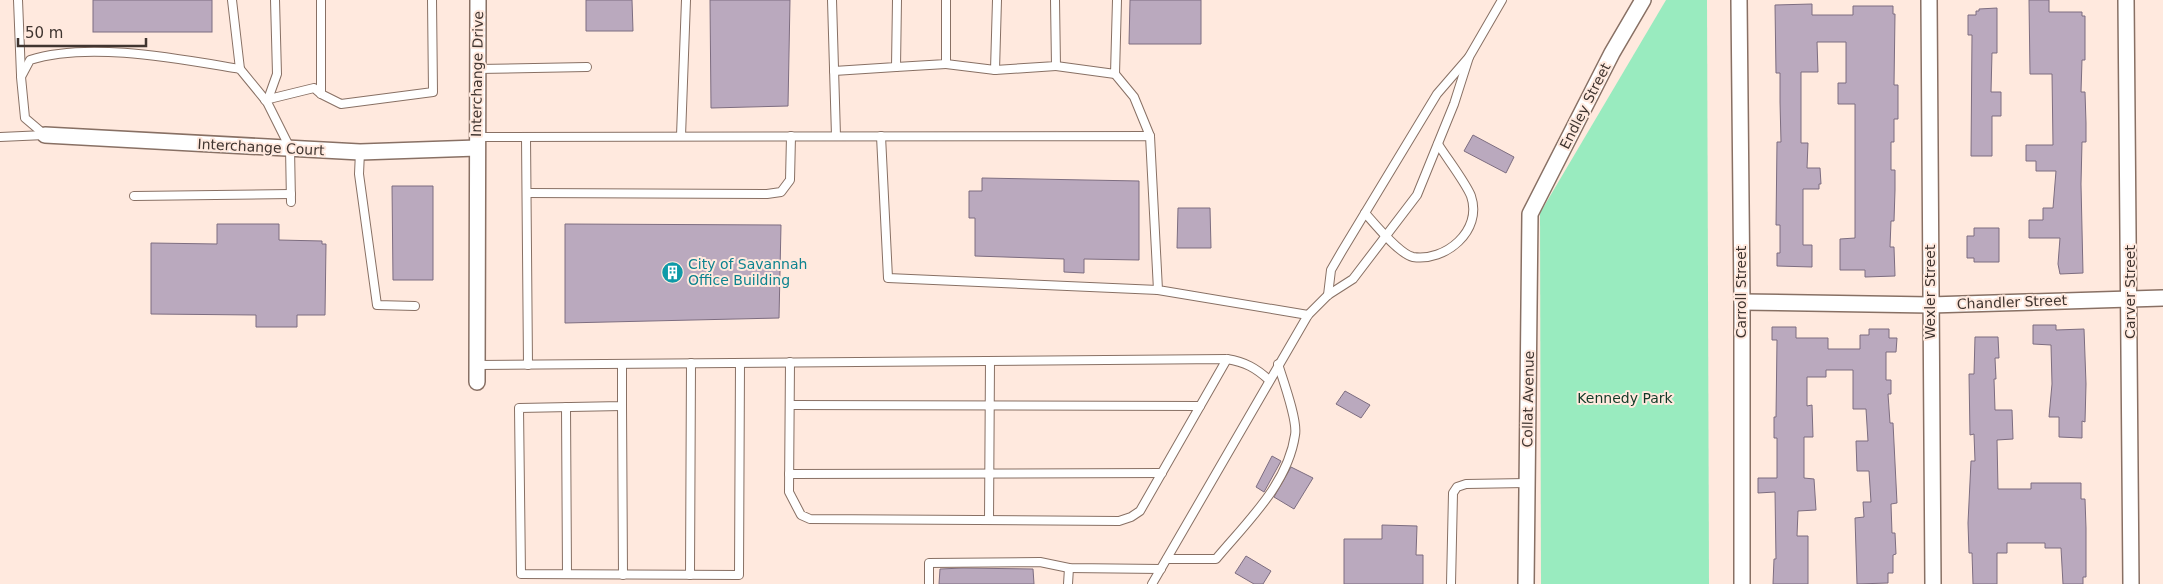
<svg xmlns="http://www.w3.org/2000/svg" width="2163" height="584" font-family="'DejaVu Sans',sans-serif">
<rect width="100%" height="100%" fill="#ffe9de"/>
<!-- green -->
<polygon fill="#99ebbf" points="1666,0 1707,0 1709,584 1541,584 1540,213"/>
<!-- building -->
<g fill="#baa9be" stroke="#7d6d80">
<rect x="93" y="0" width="119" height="32"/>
<polygon points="586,0 632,0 633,31 586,31"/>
<polygon points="710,0 790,0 788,106 711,108"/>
<polygon points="1130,0 1201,0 1201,44 1129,44"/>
<polygon points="2029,0 2049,0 2049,12 2082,12 2082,16 2085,16 2085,60 2082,60 2081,92 2085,92 2086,123 2086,142 2082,142 2081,184 2083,273 2060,274 2058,264 2060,238 2029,238 2029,220 2043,220 2043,208 2053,208 2056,171 2036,171 2036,161 2026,161 2026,145 2053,145 2052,74 2030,74"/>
<polygon points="1812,4 1812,15 1853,15 1853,6 1893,6 1893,14 1895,14 1894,85 1898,85 1898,119 1894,119 1894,142 1891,142 1891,170 1895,170 1895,190 1894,221 1891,221 1890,247 1894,247 1895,276 1865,277 1865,270 1840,270 1840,239 1855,238 1855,104 1838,104 1838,83 1846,83 1846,42 1817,42 1818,72 1801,72 1801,143 1808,143 1807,168 1820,168 1821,184 1819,184 1819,189 1803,189 1803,245 1812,245 1812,267 1777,266 1777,253 1780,253 1780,225 1776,225 1777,142 1781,142 1780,102 1780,73 1776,73 1775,5"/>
<polygon points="1997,8 1997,53 1992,53 1991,92 2001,92 2001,116 1992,116 1992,156 1971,156 1972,35 1968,35 1968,15 1976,15 1976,11 1979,11 1979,9"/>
<polygon points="1473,135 1514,157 1506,173 1464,151"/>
<polygon points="982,178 1139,181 1139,260 1084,259 1084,273 1064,272 1064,259 975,256 975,218 969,218 969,191 982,191"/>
<polygon points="392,186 433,186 433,280 393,280"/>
<polygon points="1178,208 1210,208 1211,248 1177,248"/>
<polygon points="217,224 279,224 279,240 322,241 322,244 326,244 325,315 297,315 297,327 256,327 256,315 151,314 151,243 217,244"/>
<polygon points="565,224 781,225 779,318 565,323"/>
<polygon points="1974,228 1999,228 1999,262 1974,262 1974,258 1967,258 1967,236 1974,236"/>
<polygon points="2033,325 2056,325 2056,330 2084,329 2086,384 2085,422 2082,421 2082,438 2059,437 2059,417 2049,417 2052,384 2051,345 2033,344"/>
<polygon points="1772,327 1796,327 1796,338 1828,338 1828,349 1860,349 1860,335 1869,335 1869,329 1889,329 1889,338 1897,338 1896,352 1886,352 1886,380 1891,380 1891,394 1888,394 1890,423 1893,423 1897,503 1891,504 1892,533 1895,533 1896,554 1893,555 1893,573 1888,573 1888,583 1857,584 1855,518 1864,517 1863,502 1871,502 1869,471 1857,471 1856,441 1868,441 1866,409 1853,409 1853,370 1826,370 1826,377 1807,377 1807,406 1812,405 1813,437 1804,437 1804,478 1814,479 1816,510 1798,511 1797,536 1808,536 1808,584 1773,584 1774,559 1776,559 1775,492 1758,493 1758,478 1777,478 1777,438 1774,438 1774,417 1776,417 1777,340 1772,340"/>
<polygon points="1975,337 1998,337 1999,358 1995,358 1996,379 1994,379 1995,410 2012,410 2013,439 1997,440 1998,489 2031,489 2031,483 2081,483 2081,499 2085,499 2086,528 2086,577 2083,577 2083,584 2063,584 2061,548 2045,548 2045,543 2007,543 2007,553 1997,553 1997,584 1973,584 1972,553 1969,553 1968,523 1971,461 1975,461 1974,434 1970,435 1969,374 1974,374"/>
<polygon points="1345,391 1370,405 1361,418 1336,404"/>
<polygon points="1272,456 1281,461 1264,492 1256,487"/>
<polygon points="1291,467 1313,478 1294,509 1274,497"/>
<polygon points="1382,525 1417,526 1416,555 1423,555 1423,584 1344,584 1344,539 1382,539"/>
<polygon points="1246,556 1271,571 1263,584 1254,584 1235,573"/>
<polygon points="963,568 1033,569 1034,584 939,584 940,569"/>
</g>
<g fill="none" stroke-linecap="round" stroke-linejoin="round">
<defs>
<g id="lane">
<polyline points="18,0 21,75"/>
<polyline points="232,0 240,69"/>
<polyline points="832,0 836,136"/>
<polyline points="946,64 995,70 997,0"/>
<polyline points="1056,66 1115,74 1117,0"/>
<polyline points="896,67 946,64 946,0"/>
<polyline points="478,69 587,67"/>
<polyline points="995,70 1056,66 1055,0"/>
<polyline points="834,71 896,67 897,0"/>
<polyline points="1115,74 1134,97 1150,136"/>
<polyline points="321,94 321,0"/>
<polyline points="265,100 314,88 321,94 341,104 433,92 432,0"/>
<polyline points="267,102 277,74 275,0"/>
<path d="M45 135 25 118 21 77 30 60C89 41 179 59 240 69L267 102 290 148 291 202"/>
<polyline points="681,136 686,0"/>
<polyline points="881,136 888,278 1158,290"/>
<polyline points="0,137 45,135"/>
<polyline points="477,137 1150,136 1158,290 1308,315"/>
<polyline points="526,137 528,365"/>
<polyline points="360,152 359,174 377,305 415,306"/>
<polyline points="527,193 767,194 781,192 790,180 791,136"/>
<polyline points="134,196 291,194"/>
<path d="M1365 213C1374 223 1399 254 1413 257 1445 262 1483 231 1471 196 1466 183 1446 157 1438 144"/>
<polyline points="1328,295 1331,270 1342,251 1437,94 1469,57 1502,0"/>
<polyline points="790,362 789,492 801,515 810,519 1119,521 1131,517 1140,511 1227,359"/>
<polyline points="622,364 622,406 519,408 521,574 739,575 740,363"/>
<path d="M477 365 1227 359C1245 362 1256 368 1269 380"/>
<polyline points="790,405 1200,406"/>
<polyline points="622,406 623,575"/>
<polyline points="566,407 567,574"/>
<polyline points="789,474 1162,473"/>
<polyline points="989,520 990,361"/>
<path d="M1167 559H1216C1246 523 1288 484 1295 435 1298 421 1283 380 1278 364"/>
<polyline points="690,575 691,363"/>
<polyline points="929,584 929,563 1040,562 1069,568 1161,569"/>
<polyline points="1068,584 1069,568"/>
<polyline points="1152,584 1308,315 1328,295 1353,279 1417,195 1454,104 1469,57"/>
<polyline points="1451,584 1453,493 1457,487 1466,484 1527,483"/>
</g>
<g id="street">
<polyline points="1739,0 1742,302 1742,584"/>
<polyline points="1929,0 1933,584"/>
<polyline points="2126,0 2131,584"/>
<polyline points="45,135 360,152 477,148"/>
<polyline points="1742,302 1930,305 2163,298"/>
<polyline points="477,382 478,0"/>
<polyline points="1526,584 1530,214 1612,53 1643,0"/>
</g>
</defs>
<!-- lane casing -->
<use href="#lane" stroke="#887064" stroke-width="10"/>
<!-- street casing -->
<use href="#street" stroke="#887064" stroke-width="18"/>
<!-- lane -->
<use href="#lane" stroke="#fff" stroke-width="8"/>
<!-- street -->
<use href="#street" stroke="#fff" stroke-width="15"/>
</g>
<!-- icons -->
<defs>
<symbol id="building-disc" viewBox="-11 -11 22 22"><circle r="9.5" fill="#0f9aa8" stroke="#ffe9de"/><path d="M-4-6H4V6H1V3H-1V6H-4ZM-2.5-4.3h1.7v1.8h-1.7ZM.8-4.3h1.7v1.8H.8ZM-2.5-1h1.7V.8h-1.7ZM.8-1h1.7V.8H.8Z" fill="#fff"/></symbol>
</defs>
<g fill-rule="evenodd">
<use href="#building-disc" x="660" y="260" width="25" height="25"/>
</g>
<g text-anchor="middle" stroke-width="4" stroke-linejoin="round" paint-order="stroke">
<!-- street labels -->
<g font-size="14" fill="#403530" stroke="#ffe9de">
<text transform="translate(477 74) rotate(-89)" y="5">Interchange Drive</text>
<text transform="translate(1585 106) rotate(-63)" y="5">Endley Street</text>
<text transform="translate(261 147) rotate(3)" y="5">Interchange Court</text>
<text transform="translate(1741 292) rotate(-90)" y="5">Carroll Street</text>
<text transform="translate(1930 292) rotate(-90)" y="5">Wexler Street</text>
<text transform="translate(2130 292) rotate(-90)" y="5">Carver Street</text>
<text transform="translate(2012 302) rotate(-2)" y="5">Chandler Street</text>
<text transform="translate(1528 399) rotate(-89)" y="5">Collat Avenue</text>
</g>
<!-- culture labels -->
<g font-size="14" fill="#0d838f" stroke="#ffe9de" text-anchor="start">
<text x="688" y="269">City of Savannah<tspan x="688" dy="16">Office Building</tspan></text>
</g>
<!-- park labels -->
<g font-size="14" fill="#103926" stroke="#ffe9de">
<text x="1625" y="403">Kennedy Park</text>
</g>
</g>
<!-- scale -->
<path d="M18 38v8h128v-8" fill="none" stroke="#403530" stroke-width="2.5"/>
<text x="25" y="38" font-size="15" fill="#403530" stroke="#ffe9de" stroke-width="4" paint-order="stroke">50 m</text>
</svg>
